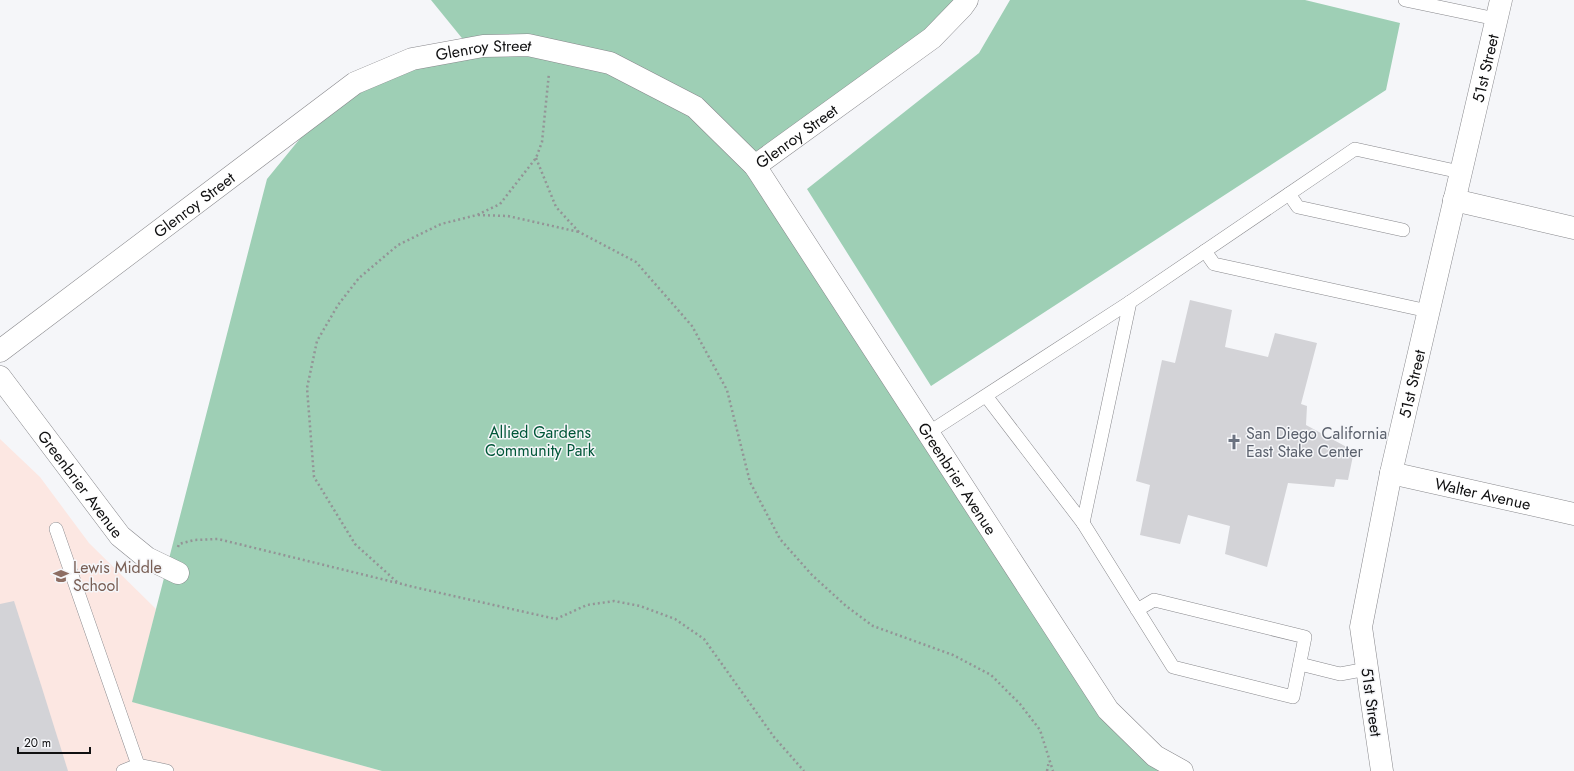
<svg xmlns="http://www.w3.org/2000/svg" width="1574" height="771" font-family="Jost,sans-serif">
<rect width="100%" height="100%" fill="#f5f6f9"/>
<!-- education -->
<polygon fill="#fce7e2" points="0,439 40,477 89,543 156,609 133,702 382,771 0,771"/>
<!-- green -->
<g fill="#9ecfb5">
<polygon points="431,0 966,0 756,167 1093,688 1179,771 382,771 132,702 267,179 334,97 470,48"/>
<polygon points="1010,0 1305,0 1400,23 1386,90 931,386 807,189 979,53"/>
</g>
<!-- building -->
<g fill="#d3d3d7">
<polygon points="1190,300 1232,310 1225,347 1268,357 1275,333 1317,343 1301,404 1307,406 1306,425 1354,451 1348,480 1336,479 1334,487 1288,483 1267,567 1225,554 1230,526 1188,515 1180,544 1140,535 1150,485 1136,481 1162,360 1175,363"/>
<polygon points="14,601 42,688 68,771 0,771 0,604"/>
</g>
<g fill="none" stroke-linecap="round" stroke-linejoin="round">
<defs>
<g id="service">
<polyline points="1405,0 1496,19"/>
<polyline points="1289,194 1298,207 1403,230"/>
<polyline points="1205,251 1214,264 1428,311"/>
<polyline points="1130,302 1355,149 1460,172"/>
<polyline points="928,433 1130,302 1083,523 986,396"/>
<polyline points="1083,523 1173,667 1293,697 1305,637 1154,600 1137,610"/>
<polyline points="56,529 138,765"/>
<polyline points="1300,664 1340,674 1367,669"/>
<polyline points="123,771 138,765 167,771"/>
</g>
<g id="minor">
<polyline points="1454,200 1574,228"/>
<path id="s1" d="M1391 473 1574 514"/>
<path id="s2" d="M1382 771 1361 627 1391 473 1501 0"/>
</g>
<g id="tertiary">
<path id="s3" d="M755 166 932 38 962 7 967 0"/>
<path id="s4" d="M0 351 355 83 412 59 483 46 528 45 610 63 695 107 755 166 1108 710 1155 756 1182 771"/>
<path id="s5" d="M0 377 120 536 147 558 178 573"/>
</g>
</defs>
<!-- service casing -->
<use href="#service" stroke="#88888c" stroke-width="14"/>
<!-- minor casing -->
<use href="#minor" stroke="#88888c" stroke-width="23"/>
<!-- tertiary casing -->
<use href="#tertiary" stroke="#88888c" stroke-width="23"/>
<!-- path -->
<g stroke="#939496" stroke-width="2.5" stroke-dasharray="2 3" stroke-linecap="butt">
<polyline points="536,158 556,207 579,232 636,262 692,326 727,390 750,482 780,539 812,575 846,606 873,626 953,655 991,675 1020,704 1040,730 1053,771"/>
<polyline points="478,215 508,216 579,232"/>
<polyline points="178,547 179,544 194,540 218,539 418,588 556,619 587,605 614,601 640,606 675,619 704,639 774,737 804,771"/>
<polyline points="397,582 355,544 314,477 307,388 317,341 338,305 359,278 398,245 441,224 477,215 500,204 536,158 542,142 549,73"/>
<polyline points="1047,771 1049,761"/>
</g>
<!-- service -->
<use href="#service" stroke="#fff" stroke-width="13"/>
<!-- minor -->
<use href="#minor" stroke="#fff" stroke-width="22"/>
<!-- tertiary -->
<use href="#tertiary" stroke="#fff" stroke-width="22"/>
</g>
<!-- icons -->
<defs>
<symbol id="church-bare" viewBox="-9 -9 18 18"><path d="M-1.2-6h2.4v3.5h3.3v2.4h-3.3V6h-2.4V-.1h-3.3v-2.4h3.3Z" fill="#6b7280" stroke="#f5f6f9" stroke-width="2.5" paint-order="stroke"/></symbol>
<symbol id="school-bare" viewBox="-9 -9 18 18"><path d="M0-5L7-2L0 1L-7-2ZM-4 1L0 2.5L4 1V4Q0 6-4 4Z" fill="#8d6e63" stroke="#f5f6f9" stroke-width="2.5" paint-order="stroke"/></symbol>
</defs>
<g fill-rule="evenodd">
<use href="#church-bare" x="1223" y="431" width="22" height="22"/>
<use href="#school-bare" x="50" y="565" width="22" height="22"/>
</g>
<g text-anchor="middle" stroke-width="3" stroke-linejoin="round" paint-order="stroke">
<!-- street labels -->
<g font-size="16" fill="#101011" stroke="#f5f6f9">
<text dy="6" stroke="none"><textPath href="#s4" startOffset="579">Glenroy Street</textPath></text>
<text dy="6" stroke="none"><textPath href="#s2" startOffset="718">51st Street</textPath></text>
<text dy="6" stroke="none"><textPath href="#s3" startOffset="51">Glenroy Street</textPath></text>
<text dy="6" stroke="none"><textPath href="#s4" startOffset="243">Glenroy Street</textPath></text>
<text dy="6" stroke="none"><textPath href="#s2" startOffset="394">51st Street</textPath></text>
<text dy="6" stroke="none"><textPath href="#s4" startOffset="1260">Greenbrier Avenue</textPath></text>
<text dy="6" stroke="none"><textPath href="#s5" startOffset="134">Greenbrier Avenue</textPath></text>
<text dy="6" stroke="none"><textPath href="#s1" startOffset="94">Walter Avenue</textPath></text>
<text transform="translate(1372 702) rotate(82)" y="6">51st Street</text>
</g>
<!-- park labels -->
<g font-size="16" fill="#005638" stroke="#f5f6f9">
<text x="540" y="438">Allied Gardens<tspan x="540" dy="18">Community Park</tspan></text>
</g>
<!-- worship labels -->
<g font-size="16" fill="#5b616d" stroke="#f5f6f9" text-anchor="start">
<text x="1246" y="439">San Diego California<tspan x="1246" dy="18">East Stake Center</tspan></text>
</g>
<!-- education labels -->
<g font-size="16" fill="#785e54" stroke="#f5f6f9" text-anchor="start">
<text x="73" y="573">Lewis Middle<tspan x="73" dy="18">School</tspan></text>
</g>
</g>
<!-- scale -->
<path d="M18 747v6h72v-6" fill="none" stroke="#101011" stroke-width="2"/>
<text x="24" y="747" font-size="12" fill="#101011" stroke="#f5f6f9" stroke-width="3" paint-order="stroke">20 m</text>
</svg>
